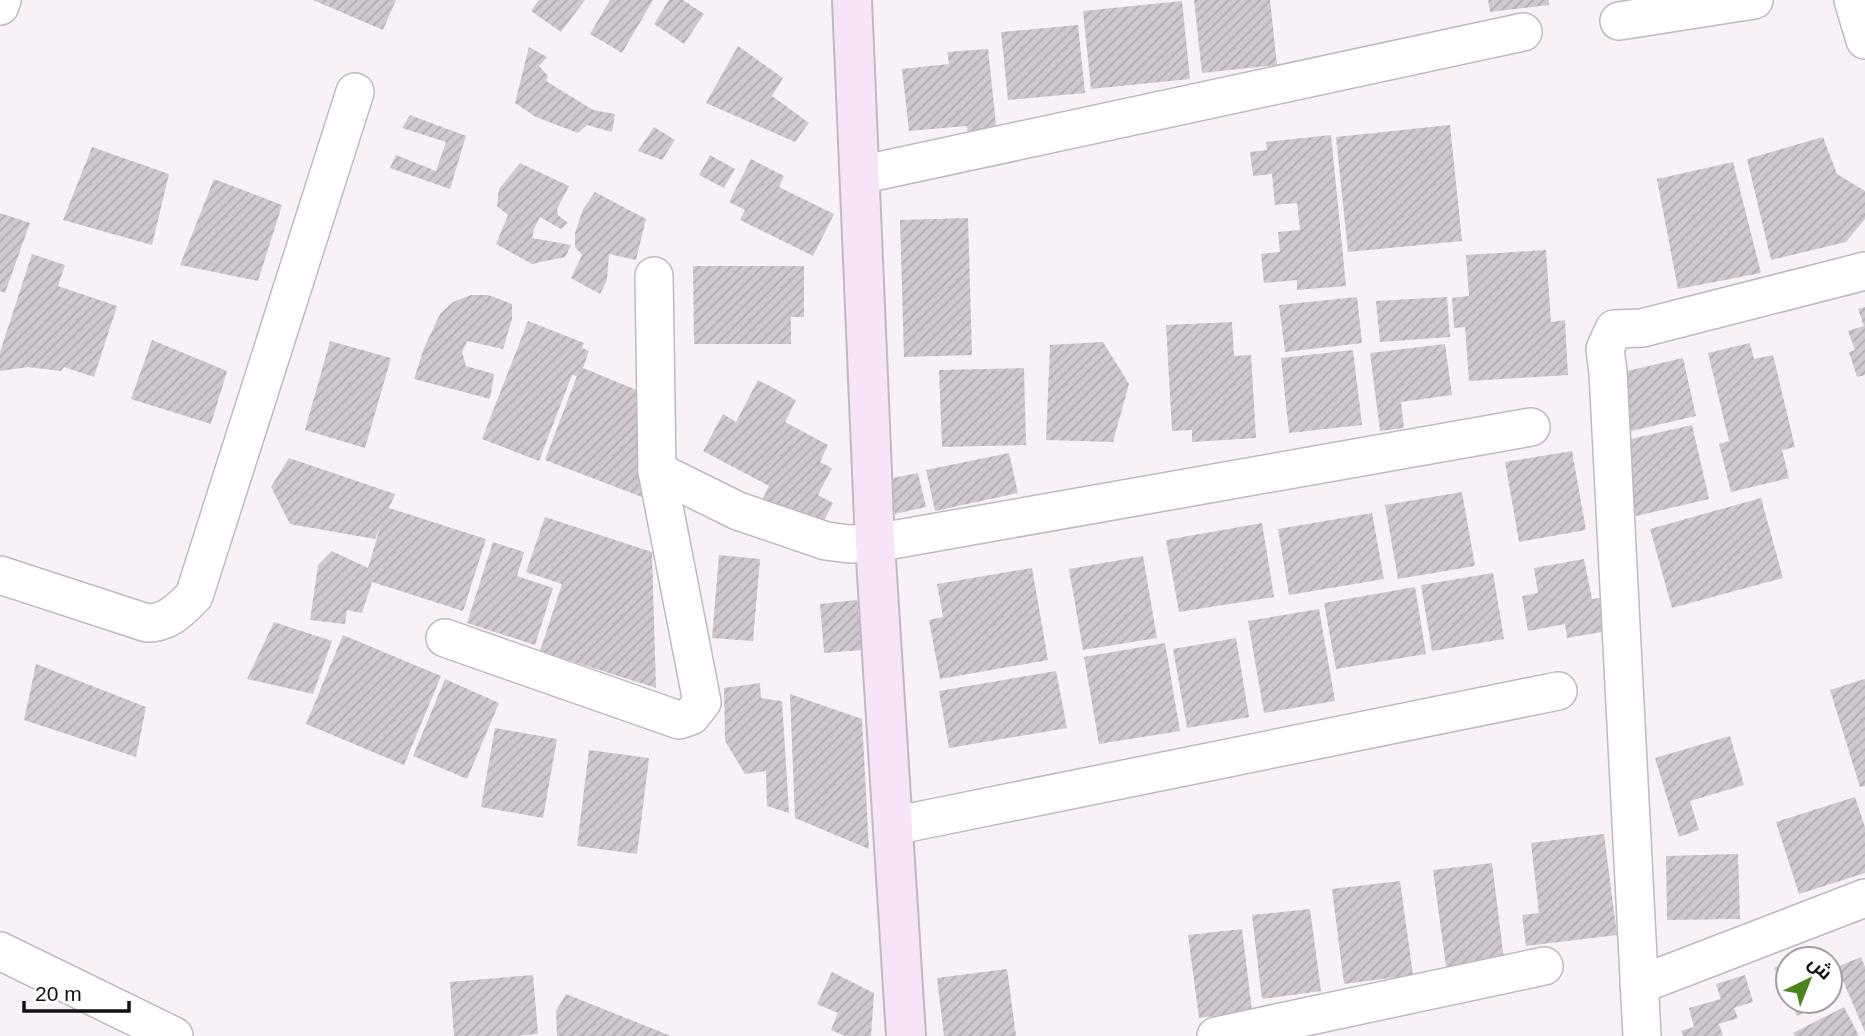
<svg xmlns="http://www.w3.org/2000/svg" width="1865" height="1036" font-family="Arial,Cairo,sans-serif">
<defs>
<pattern id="building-hatch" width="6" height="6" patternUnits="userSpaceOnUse" patternTransform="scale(1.75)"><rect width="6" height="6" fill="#cfc8cf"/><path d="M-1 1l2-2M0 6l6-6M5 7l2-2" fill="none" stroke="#b1abb1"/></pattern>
</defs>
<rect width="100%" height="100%" fill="#f8f1f8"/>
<!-- building -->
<g fill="url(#building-hatch)">
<polygon points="313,0 396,0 383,30"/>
<polygon points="539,0 585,0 561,32 531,11"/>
<polygon points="610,0 653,0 622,53 590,34"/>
<polygon points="669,0 683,0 704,14 684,44 654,24"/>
<polygon points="1194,0 1270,0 1277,65 1202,73"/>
<polygon points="1488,0 1549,0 1549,5 1490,12"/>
<polygon points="1182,1 1190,79 1091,89 1083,11"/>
<polygon points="1078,25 1085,93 1008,100 1001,32"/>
<polygon points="738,46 783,78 772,96 809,123 795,142 706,103"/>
<polygon points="529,47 547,57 539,66 548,76 546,81 593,110 615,114 612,132 587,125 578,133 536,117 515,103"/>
<polygon points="988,49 997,134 968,137 967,126 909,131 902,69 949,64 947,52"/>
<polygon points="410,115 466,136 450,189 390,168 396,155 436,171 446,142 402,128"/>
<polygon points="1450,125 1462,241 1348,252 1336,137"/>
<polygon points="654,127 675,140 662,160 638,151"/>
<polygon points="1331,135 1346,286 1297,290 1297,280 1264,283 1261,254 1280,252 1278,232 1300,230 1297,203 1275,205 1272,174 1253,176 1250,152 1267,150 1266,142"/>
<polygon points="1823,137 1837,174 1865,191 1865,219 1846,242 1771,260 1747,159"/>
<polygon points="92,147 169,174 152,245 63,220"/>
<polygon points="710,155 735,169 724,188 699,175"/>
<polygon points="751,159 784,176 779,187 834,214 813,256 740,220 745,210 729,202"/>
<polygon points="1733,162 1761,273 1678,289 1657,179"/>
<polygon points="520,163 569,186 557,209 558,215 568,223 561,229 540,217 534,229 532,238 571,245 565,257 532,264 496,244 508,215 497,206 499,189"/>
<polygon points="214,179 282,205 258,281 180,265"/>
<polygon points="595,192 646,219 636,260 609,254 607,280 600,294 571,278 582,255 575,247 575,233 583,209"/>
<polygon points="0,213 30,223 5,293 0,291"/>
<polygon points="968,218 972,355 904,357 900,220"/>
<polygon points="1546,250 1551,322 1565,320 1568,375 1469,381 1465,327 1454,328 1452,298 1469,296 1466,255"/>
<polygon points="32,254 65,265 58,286 117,306 94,377 64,367 61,371 28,367 0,371 0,352"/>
<polygon points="693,266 804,266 804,317 791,317 791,344 694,344"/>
<polygon points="471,295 488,295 512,304 512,319 503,349 467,341 462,352 466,366 494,374 490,399 414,379 424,348 440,314 453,302"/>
<polygon points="1357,297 1362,343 1285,352 1279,305"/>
<polygon points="1447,297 1450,337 1380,342 1376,301"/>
<polygon points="1865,307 1865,375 1857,377 1849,352 1855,350 1848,331 1864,326 1858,309"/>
<polygon points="528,321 584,343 582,348 589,351 583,368 651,396 642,497 545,460 577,376 572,375 539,461 482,439"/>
<polygon points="1232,322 1234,356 1251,355 1256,438 1192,442 1192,430 1172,431 1166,325"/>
<polygon points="152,340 227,371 211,424 131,399"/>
<polygon points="330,341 391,358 365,448 305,430"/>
<polygon points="1103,342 1129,384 1113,442 1046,440 1050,345"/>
<polygon points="1750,343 1754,359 1773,355 1795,447 1782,450 1789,478 1731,492 1719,444 1729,441 1708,353"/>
<polygon points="1445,344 1452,395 1401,402 1404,428 1380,431 1370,353"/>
<polygon points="1353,350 1362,425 1289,433 1281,358"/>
<polygon points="1683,358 1696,416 1627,432 1614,374"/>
<polygon points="1024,368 1026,445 942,447 939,370"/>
<polygon points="758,380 796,400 785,422 828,445 820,462 832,468 818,495 833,503 818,532 761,502 769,486 703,451 723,414 736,422"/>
<polygon points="1692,425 1709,499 1636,516 1618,442"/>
<polygon points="1572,451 1586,530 1519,542 1505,462"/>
<polygon points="1009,453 1018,493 935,511 926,470"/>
<polygon points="289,458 395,494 389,508 486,539 463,611 372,582 362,613 347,610 345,624 310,620 318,565 332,551 368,568 381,524 375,539 290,524 271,487"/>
<polygon points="918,473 926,507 895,514 888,479"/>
<polygon points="1462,492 1475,566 1398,579 1385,505"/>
<polygon points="1761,498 1783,578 1672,608 1650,529"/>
<polygon points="1372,513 1384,579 1289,595 1278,529"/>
<polygon points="545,517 652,552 656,688 540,651 562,584 526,572"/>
<polygon points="1262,523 1274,597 1179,612 1166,540"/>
<polygon points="493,542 524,552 517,576 553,588 535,645 467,623"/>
<polygon points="719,555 760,559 753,641 712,638"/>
<polygon points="1143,556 1157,638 1083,650 1069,569"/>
<polygon points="1584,559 1592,599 1606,597 1613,630 1567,638 1565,624 1528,631 1522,596 1538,593 1534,568"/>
<polygon points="1032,568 1048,660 940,679 929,620 943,617 937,584"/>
<polygon points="1493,573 1504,639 1432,651 1421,585"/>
<polygon points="1415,587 1426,654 1336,669 1324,603"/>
<polygon points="857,600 862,650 824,653 820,604"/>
<polygon points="1319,609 1335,701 1264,713 1248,621"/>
<polygon points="274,622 332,641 313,694 247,679"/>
<polygon points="343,635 441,676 404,765 306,724"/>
<polygon points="1236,638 1249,717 1187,728 1173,649"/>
<polygon points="1165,643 1180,731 1099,744 1084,657"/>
<polygon points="36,664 146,707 136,757 24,720"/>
<polygon points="1056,671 1067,728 949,748 939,691"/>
<polygon points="445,679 499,703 467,779 413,756"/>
<polygon points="1865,679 1865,786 1860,787 1830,690"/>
<polygon points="760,683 761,698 782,701 789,813 767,806 766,771 745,774 725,741 724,688"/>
<polygon points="790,694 862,719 869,849 795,818"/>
<polygon points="495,728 557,739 543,818 481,807"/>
<polygon points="1730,736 1744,785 1690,801 1699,830 1679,837 1655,758"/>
<polygon points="589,750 649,758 637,854 577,846"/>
<polygon points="1855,797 1865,827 1865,873 1799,894 1776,822"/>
<polygon points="1604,834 1617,935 1526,946 1522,915 1539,913 1531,843"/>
<polygon points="1738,854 1740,919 1667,920 1666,856"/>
<polygon points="1492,863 1504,960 1446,967 1433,870"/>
<polygon points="1400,881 1413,975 1344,984 1332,889"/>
<polygon points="1310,909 1321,991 1262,999 1252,915"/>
<polygon points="1242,929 1252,1011 1199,1018 1188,935"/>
<polygon points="1861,957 1865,967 1865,1032 1837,967"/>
<polygon points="1788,961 1788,997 1774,968"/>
<polygon points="1007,969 1016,1036 944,1036 937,978"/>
<polygon points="832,972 874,993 871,1036 845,1036 831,1030 838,1013 817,1004"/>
<polygon points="533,975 538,1034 514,1036 454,1036 450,982"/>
<polygon points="1745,975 1753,1002 1734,1008 1738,1018 1719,1024 1723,1036 1683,1036 1681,1031 1694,1027 1689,1008 1721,999 1716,984"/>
<polygon points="566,994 671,1036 557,1036 556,1011"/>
<polygon points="1790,1001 1829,1001 1797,1016"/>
<polygon points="1844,1007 1859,1036 1795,1036 1793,1033"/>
</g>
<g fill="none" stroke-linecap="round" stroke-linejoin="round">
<defs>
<g id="street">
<polyline points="1853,0 1865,40"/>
<polyline points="0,6 2,0"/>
<polyline points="1619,21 1754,0"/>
<polyline points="860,175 1523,32"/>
<polyline points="657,471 738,511 826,541 849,544 875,543 1531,427"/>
<path d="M0 575 147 623C169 623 179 610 194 596L355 92"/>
<polyline points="445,638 679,720 691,716 702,702 657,471 654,276"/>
<polyline points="893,826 1558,691"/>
<polyline points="0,951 174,1036"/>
<polyline points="1639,985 1865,898"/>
<polyline points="1216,1036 1544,966"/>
<polyline points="1642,1036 1608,372 1605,349 1614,329 1642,328 1865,271"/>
</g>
<polyline id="secondary" points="852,0 875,543 906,1036"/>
</defs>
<!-- street casing -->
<use href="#street" stroke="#c0b9c0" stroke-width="40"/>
<!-- secondary casing -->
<use href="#secondary" stroke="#c0b9c0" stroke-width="42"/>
<!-- street -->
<use href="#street" stroke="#fff" stroke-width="37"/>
<!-- secondary -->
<use href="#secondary" stroke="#f8e4f8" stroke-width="38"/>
</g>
<!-- north arrow -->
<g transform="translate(1809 980) rotate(43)"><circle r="33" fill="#ffffff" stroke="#a19fa1" stroke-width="2"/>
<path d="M0-5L12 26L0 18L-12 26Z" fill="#4c841e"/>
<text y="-10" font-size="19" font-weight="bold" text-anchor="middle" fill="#131013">ش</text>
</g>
<!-- scale -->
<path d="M24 1001v10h105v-10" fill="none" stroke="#131013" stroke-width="3.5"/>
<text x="35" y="1001" font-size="21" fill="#131013" stroke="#ffffff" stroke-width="5" paint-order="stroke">20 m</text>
</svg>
